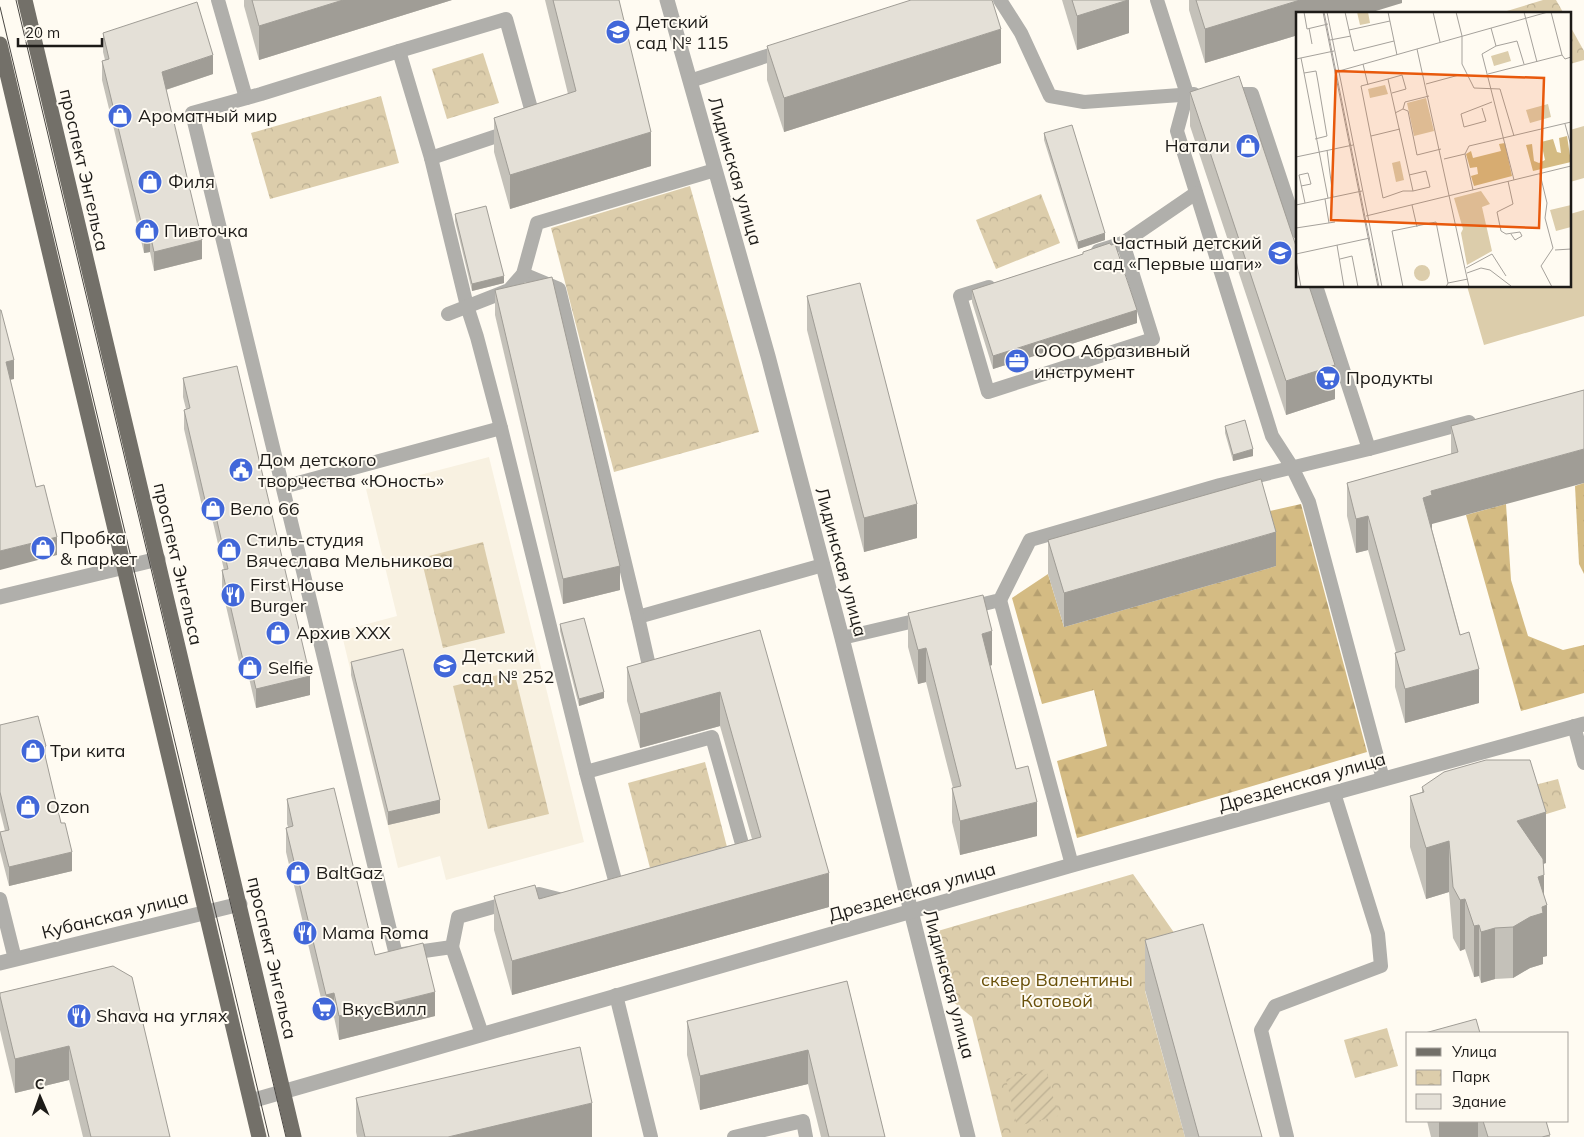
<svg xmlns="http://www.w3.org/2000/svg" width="1584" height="1137" font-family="Mulish,sans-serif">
<defs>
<pattern id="forest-firs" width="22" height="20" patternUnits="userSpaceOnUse" patternTransform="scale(1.25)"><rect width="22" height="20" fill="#d4bb83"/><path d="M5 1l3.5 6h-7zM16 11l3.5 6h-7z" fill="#b6a070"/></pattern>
<pattern id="park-crowns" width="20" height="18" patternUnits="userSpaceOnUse" patternTransform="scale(1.25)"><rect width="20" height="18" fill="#dccdab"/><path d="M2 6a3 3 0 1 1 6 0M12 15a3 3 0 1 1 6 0" fill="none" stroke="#bcaf92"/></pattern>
<pattern id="garden-furrows" width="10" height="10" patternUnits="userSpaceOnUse" patternTransform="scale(1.25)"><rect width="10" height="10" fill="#dccdab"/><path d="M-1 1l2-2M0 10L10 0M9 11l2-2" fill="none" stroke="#bcaf92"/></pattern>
</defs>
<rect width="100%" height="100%" fill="#fffbf2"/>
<!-- built -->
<polygon fill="#f8f1e1" points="489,457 584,842 446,880 440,856 398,868 341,631 397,616 366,489"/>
<!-- grass -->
<g fill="#dccdab">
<polygon points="1584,126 1584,178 1570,182 1570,130"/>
<polygon points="1584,210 1584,316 1484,345 1467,286 1570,286 1570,214"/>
</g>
<!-- forest -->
<g fill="url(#forest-firs)">
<polygon points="1584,483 1584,574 1579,564 1575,486"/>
<polygon points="1301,504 1367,752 1077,838 1057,761 1107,746 1094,690 1042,704 1012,598 1048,574 1064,627 1276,566 1261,513"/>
<polygon points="1506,504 1511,580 1528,636 1563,650 1584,645 1584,693 1521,711 1466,515"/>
</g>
<!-- park -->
<g fill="url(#park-crowns)">
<polygon points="1543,0 1556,0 1564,14 1497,14"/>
<polygon points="1570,26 1584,51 1584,60 1570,64"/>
<polygon points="483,53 499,103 447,119 432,69"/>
<polygon points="381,96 399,163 270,199 251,133"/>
<polygon points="690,186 759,432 614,472 551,228"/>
<polygon points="1041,194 1060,243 996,269 976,220"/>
<polygon points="483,542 505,633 443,648 421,558"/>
<polygon points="514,671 549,814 488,829 453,686"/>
<polygon points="705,762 727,847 650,868 628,783"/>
<polygon points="1558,779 1566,808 1540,816 1531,786"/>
<polygon points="1133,874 1203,974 1145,991 1185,1137 1002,1137 972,1017 947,997 931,933"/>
<polygon points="1387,1028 1398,1066 1355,1078 1344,1040"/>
</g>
<!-- garden -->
<polygon fill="url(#garden-furrows)" points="1046,1069 1058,1116 1017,1126 1006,1079"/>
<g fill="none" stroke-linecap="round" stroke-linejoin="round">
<!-- lane -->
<g stroke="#b0afab" stroke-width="14">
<polyline points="218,0 246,98"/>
<polyline points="1000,0 1021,33 1050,96 1084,102 1194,94"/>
<polyline points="1157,0 1187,94 1177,131 1272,436 1292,467 1309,502 1383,779"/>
<polygon points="399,51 431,158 467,306 477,337 501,428 586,772 619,895 578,904 539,894 458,917 452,947 396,955 192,113 261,94"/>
<polyline points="399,51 506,19 535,123"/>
<polyline points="690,81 785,50"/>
<polyline points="1228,94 1252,94 1298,232"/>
<polyline points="431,158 512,131"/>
<polyline points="1098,251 1123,243 1196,193"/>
<polyline points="523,274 559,289 638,617 823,565"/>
<polyline points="1316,286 1369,449"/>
<polyline points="989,287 960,296 988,392 1153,339 1123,243"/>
<polyline points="448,314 509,290 523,274 537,223 715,170"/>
<polyline points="283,487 501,428"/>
<polyline points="1000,600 1072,865"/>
<polyline points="967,608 1000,600 1030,540 1220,485 1369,449 1469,422"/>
<polyline points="638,617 652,679"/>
<polyline points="842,638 927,618"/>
<polyline points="1574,726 1584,763"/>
<polyline points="586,772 712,737 746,858"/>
<polyline points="0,899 15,959"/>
<polyline points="452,947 482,1034"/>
<polyline points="616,995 651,1137"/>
<polyline points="734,1137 803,1121 806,1137"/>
<polyline points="1287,1137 1261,1030 1275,1006 1381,966 1378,934 1334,793"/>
</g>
<!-- street -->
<g stroke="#b0afab" stroke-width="15">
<polyline points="667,0 768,356 842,638 968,1137"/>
<polyline points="0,597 158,559"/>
<polyline points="0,963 240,904"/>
<polyline points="251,1101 1072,865 1584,724"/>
</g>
<!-- primary -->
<g stroke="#737069" stroke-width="15">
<polyline points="25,0 294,1137"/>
<polyline points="0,44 259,1137"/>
</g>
<!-- tram -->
<g stroke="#4a4743" stroke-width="1">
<polyline points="16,0 286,1137"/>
<polyline points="0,7 269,1137"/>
</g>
</g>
<!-- wall -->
<g fill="#c4c1b9">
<polygon points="244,0 452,0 259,60 244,6"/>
<polygon points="545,0 619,0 651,166 510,209 494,152 494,118 568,94"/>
<polygon points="1062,0 1129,0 1129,33 1077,50"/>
<polygon points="1189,0 1402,0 1402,3 1298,14 1298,35 1205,63 1189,10"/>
<polygon points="103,33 213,74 166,90 202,259 154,271 150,252 144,253 102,80 102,61 105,60 103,52"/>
<polygon points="767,46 1001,63 784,132 767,80"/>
<polygon points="1190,92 1335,399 1286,415 1190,126"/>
<polygon points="1044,133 1105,240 1078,249 1044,140"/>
<polygon points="455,214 504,283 472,291 455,221"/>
<polygon points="1083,252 1137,323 993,369 972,302 972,290 1083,254"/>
<polygon points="495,290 620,590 563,604 495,315"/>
<polygon points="807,296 917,538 864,552 807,330"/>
<polygon points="183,378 310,695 256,708 249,678 243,679 222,589 222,570 224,570 212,518 205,519 184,429 184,410 186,409 183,397"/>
<polygon points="1584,390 1432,524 1432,529 1479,703 1405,723 1395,687 1395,653 1396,652 1368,550 1356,553 1347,516 1347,483 1451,454 1451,426"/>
<polygon points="1225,426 1253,456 1233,461 1225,433"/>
<polygon points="1048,540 1276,566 1064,627 1048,574"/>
<polygon points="908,613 992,665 990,666 1016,769 1037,836 960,855 952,822 952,788 953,788 926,682 918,684 908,647"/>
<polygon points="560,624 604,698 579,706 560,631"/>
<polygon points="760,630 829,907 512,995 494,930 494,896 539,899 752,839 720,726 640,748 627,701 627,667"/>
<polygon points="351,662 440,813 388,825 351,675"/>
<polygon points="0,725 46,746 46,760 72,871 9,886 0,851 0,832 5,831 0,811"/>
<polygon points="1422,787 1546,863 1543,864 1544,894 1547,956 1543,957 1543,964 1530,968 1513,978 1495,979 1481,983 1479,976 1474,977 1465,949 1460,951 1453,938 1449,892 1426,899 1410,847 1410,796 1422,792"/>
<polygon points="287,799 375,955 435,1016 339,1040 334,1017 326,1019 286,852 286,828 288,827 287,824"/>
<polygon points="1145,940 1262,1137 1185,1137 1145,990"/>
<polygon points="113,966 170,1137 83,1137 69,1080 15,1093 0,1030 0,993"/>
<polygon points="847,981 885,1137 821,1137 808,1084 700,1110 687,1055 687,1021"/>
<polygon points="356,1098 592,1137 357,1137 356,1132"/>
<polygon points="1427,1121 1546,1121 1550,1137 1431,1137"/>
</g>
<!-- shaded-wall -->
<g fill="#a09d96">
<polygon points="343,0 452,0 259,60 259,26"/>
<polygon points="1128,0 1129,0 1129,33 1077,50 1077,16"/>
<polygon points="1300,0 1402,0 1402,3 1366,14 1298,14 1298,35 1205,63 1205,29"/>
<polygon points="1001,29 1001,63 784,132 784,98"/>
<polygon points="213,55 213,74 162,91 162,72"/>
<polygon points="651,132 651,166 510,209 510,175"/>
<polygon points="150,233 150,252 144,253 144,234"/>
<polygon points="1105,233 1105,240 1078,249 1078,242"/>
<polygon points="202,240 202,259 154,271 154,252"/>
<polygon points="504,276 504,283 472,291 472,284"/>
<polygon points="1137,310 1137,323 993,369 993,356"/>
<polygon points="14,360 14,379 6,381 6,362"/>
<polygon points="1335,365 1335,399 1286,415 1286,381"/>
<polygon points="1253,449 1253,456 1233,461 1233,455"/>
<polygon points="1584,449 1584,483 1432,524 1432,529 1423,532 1423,498 1431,491"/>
<polygon points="917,504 917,538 864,552 864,518"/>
<polygon points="1368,516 1368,550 1356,553 1356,519"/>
<polygon points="1276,532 1276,566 1064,627 1064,593"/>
<polygon points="57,537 57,555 0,570 0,551"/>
<polygon points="620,566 620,590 563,604 563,579"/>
<polygon points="992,631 992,665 982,668 982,634"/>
<polygon points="926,648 926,682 918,684 918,650"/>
<polygon points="1479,669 1479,703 1405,723 1405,689"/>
<polygon points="310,676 310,695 256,708 256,689"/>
<polygon points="604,692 604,698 579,706 579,699"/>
<polygon points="720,692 720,726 640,748 640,714"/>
<polygon points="440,800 440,813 388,825 388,812"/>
<polygon points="1037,802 1037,836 960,855 960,821"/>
<polygon points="1546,812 1546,863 1517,872 1517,821"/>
<polygon points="1449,841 1449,892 1426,899 1426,848"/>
<polygon points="72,852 72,871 9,886 9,867"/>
<polygon points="829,873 829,907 512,995 512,961"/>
<polygon points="1544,875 1544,906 1547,905 1547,956 1543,957 1543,964 1530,968 1513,978 1513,927 1538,877"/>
<polygon points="1465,899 1465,949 1460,951 1460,900"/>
<polygon points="1479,925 1479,976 1474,977 1474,926"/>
<polygon points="1495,928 1495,979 1481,983 1481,932"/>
<polygon points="435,992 435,1016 339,1040 339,1016"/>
<polygon points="334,993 334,1017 326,1019 326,995"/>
<polygon points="69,1046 69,1080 15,1093 15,1059"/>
<polygon points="808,1050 808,1084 700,1110 700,1076"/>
<polygon points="592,1103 592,1137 448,1137"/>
<rect x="1439" y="1121" width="39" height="16"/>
</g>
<!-- building -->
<g fill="#e4e0d7" stroke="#a09d96">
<polygon points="252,0 343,0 259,26"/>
<polygon points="553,0 619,0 651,132 510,175 494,118 576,91"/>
<polygon points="911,0 992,0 1001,29 784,98 767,46"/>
<polygon points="1072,0 1128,0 1077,16"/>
<polygon points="1196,0 1300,0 1205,29"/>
<polygon points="197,2 213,55 162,72 202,240 154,252 150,233 144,234 102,61 109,59 103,33"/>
<polygon points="1239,76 1298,252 1298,286 1309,286 1335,365 1286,381 1190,92"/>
<polygon points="1072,125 1105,233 1078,242 1044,133"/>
<polygon points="486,206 504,276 472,284 455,214"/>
<polygon points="1110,243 1111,245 1115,244 1137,310 993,356 972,290 1083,254 1083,252"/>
<polygon points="552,277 620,566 563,579 495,290"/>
<polygon points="860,283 917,504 864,518 807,296"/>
<polygon points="0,310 1,310 14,360 6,362 36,487 44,485 57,537 0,551"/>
<polygon points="237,366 310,676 256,689 249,659 243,660 222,570 228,569 212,499 205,500 184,410 190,408 183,378"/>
<polygon points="1584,390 1584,449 1431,491 1432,495 1423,498 1460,635 1469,632 1479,669 1405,689 1395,653 1405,650 1368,516 1356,519 1347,483 1458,452 1451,426"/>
<polygon points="1245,420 1253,449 1233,455 1225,426"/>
<polygon points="1261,479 1276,532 1064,593 1048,540"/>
<polygon points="983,595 992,631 982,634 1016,769 1028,766 1037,802 960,821 952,788 961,786 926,648 918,650 908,613"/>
<polygon points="584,618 604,692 579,699 560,624"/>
<polygon points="760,630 829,873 512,961 494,896 535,885 539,899 761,837 720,692 640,714 627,667"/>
<polygon points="403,649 440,800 388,812 351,662"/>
<polygon points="38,716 46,746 43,747 61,823 65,823 72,852 9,867 0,832 9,830 0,792 0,725"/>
<polygon points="1486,760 1530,760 1546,812 1517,821 1543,859 1544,875 1538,877 1547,905 1542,907 1543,913 1530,917 1513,927 1495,928 1481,932 1479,925 1474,926 1465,899 1460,900 1453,887 1449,841 1426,848 1410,796 1424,792 1422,787 1444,772"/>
<polygon points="334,788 375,955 423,943 435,992 339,1016 334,993 326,995 286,828 293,826 287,799"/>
<polygon points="1203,924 1262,1137 1199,1137 1145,940"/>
<polygon points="113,966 132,977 170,1137 91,1137 69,1046 15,1059 0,996 0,993"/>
<polygon points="847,981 885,1137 829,1137 808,1050 700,1076 687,1021"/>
<polygon points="1476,1019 1480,1033 1425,1033"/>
<polygon points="580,1047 592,1103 448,1137 365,1137 356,1098"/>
<polygon points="1483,1121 1546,1121 1550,1135 1542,1137 1488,1137"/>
</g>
<!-- icons -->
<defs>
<symbol id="school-disc" viewBox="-11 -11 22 22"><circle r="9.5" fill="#4167d9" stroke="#fffbf2"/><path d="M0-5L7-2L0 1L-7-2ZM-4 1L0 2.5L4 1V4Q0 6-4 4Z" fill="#fff"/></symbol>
<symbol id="shop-disc" viewBox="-11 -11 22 22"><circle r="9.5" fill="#4167d9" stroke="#fffbf2"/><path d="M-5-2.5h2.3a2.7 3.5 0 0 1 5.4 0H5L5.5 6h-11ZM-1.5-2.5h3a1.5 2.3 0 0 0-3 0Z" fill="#fff"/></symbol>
<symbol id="office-disc" viewBox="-11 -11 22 22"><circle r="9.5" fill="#4167d9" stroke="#fffbf2"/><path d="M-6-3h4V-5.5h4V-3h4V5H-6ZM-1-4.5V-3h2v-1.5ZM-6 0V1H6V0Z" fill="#fff"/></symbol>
<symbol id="supermarket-disc" viewBox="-11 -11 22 22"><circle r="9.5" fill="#4167d9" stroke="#fffbf2"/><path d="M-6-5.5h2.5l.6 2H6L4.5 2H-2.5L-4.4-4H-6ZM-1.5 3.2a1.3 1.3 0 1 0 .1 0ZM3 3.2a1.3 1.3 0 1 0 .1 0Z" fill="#fff"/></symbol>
<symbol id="civic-disc" viewBox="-11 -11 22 22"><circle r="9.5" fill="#4167d9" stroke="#fffbf2"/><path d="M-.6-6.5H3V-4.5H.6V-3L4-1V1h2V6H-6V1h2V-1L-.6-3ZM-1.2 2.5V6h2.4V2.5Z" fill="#fff"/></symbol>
<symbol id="restaurant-disc" viewBox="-11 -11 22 22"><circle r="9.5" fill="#4167d9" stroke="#fffbf2"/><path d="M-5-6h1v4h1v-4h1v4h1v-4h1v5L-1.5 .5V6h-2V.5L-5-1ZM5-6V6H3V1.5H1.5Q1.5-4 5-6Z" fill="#fff"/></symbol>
</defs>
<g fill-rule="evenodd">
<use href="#school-disc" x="604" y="18" width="28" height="28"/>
<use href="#shop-disc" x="106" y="102" width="28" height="28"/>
<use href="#shop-disc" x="1234" y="132" width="28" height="28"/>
<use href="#shop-disc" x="136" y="168" width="28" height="28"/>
<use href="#shop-disc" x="133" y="217" width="28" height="28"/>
<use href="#school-disc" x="1266" y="239" width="28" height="28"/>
<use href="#office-disc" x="1003" y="347" width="28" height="28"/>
<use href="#supermarket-disc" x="1314" y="364" width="28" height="28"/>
<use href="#civic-disc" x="227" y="456" width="28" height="28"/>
<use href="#shop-disc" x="199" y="495" width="28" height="28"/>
<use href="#shop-disc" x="29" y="534" width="28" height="28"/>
<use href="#shop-disc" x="215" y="536" width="28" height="28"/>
<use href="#restaurant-disc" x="219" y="581" width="28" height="28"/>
<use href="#shop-disc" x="264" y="619" width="28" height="28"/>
<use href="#school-disc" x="431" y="652" width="28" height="28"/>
<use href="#shop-disc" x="236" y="654" width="28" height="28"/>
<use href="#shop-disc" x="19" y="737" width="28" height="28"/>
<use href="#shop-disc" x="14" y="793" width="28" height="28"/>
<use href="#shop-disc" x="284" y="859" width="28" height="28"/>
<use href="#restaurant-disc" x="291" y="919" width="28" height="28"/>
<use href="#supermarket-disc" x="310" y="995" width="28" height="28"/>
<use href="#restaurant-disc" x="65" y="1002" width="28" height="28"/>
</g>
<g text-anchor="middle" stroke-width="4" stroke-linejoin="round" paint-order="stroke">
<!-- poi labels -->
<g font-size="18" fill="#1d1b18" stroke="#fffbf2" text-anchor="start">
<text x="636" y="28">Детский<tspan x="636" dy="21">сад № 115</tspan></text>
<text x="138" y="122">Ароматный мир</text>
<text x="1230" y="152" text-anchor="end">Натали</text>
<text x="168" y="188">Филя</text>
<text x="164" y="237">Пивточка</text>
<text x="1262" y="249" text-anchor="end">Частный детский<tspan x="1262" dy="21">сад «Первые шаги»</tspan></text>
<text x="1034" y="357">ООО Абразивный<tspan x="1034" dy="21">инструмент</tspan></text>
<text x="1346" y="384">Продукты</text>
<text x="258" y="466">Дом детского<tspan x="258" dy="21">творчества «Юность»</tspan></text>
<text x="230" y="515">Вело 66</text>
<text x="60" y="544">Пробка<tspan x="60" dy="21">&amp; паркет</tspan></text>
<text x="246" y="546">Стиль-студия<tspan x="246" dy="21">Вячеслава Мельникова</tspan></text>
<text x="250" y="591">First House<tspan x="250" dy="21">Burger</tspan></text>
<text x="296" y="639">Архив XXX</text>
<text x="462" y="662">Детский<tspan x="462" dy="21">сад № 252</tspan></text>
<text x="268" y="674">Selfie</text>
<text x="50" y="757">Три кита</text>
<text x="46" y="813">Ozon</text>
<text x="316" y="879">BaltGaz</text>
<text x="322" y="939">Mama Roma</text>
<text x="342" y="1015">ВкусВилл</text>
<text x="96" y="1022">Shava на углях</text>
</g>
<!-- street labels -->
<g font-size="18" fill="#1d1b18" stroke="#fffbf2">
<text transform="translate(84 170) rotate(77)" y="6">проспект Энгельса</text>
<text transform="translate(735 171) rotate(74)" y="6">Лидинская улица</text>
<text transform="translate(841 562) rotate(75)" y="6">Лидинская улица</text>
<text transform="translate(178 564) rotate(77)" y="6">проспект Энгельса</text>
<text transform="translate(1302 782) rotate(-16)" y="6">Дрезденская улица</text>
<text transform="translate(912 892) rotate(-16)" y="6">Дрезденская улица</text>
<text transform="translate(115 915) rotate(-14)" y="6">Кубанская улица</text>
<text transform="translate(272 958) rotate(77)" y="6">проспект Энгельса</text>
<text transform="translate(949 984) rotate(75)" y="6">Лидинская улица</text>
</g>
<!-- park labels -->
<g font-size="18" fill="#69500a" stroke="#fffbf2">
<text x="1057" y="986">сквер Валентины<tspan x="1057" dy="21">Котовой</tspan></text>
</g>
</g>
<!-- overview -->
<g transform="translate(1296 12)">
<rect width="275" height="275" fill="#fffbf2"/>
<path d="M61 0H72L74 11 64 13ZM252 92 255 105 234 111 230 98ZM275 193V215L260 219 254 198Z" fill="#dccdab"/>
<path d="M271 124 275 150 237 159 230 133 236 132 238 149 243 151 249 148 245 130 257 127 261 140 265 141 263 126ZM209 131 216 164 178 174 175 164 182 162 181 155 174 156 170 142 175 139 177 146 205 139 203 132Z" fill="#d4bb83"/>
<path d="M212 39 215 49 198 54 195 44ZM89 73 92 82 74 86 72 77ZM130 86 138 119 118 124 111 91ZM104 149 108 168 100 170 96 151ZM185 179 194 192 186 195 196 239 171 253 165 221 167 217 158 186ZM118 261a8 8 0 1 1 16 0a8 8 0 1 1-16 0Z" fill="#dccdab"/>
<path fill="none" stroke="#a5a19b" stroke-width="1" d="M8 0 11 17 32 12M27 0 82 275M28 0 83 275M31 0 86 275M49 0 53 18M92 0 101 43M137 0 144 30M160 0 166 24V52L178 76 204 77 218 124M228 0 241 50M255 0 266 43M94 9 53 18 58 39 98 29M13 16 16 32M195 16 200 34 186 42 218 168M34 28 55 24M200 34 221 29 228 52M121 37 173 275M5 46 8 61 20 59 22 70 31 124 19 127M0 47 38 39M67 52 72 73M43 59 252 0M8 61 32 186M192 62 266 43 269 47 275 45M92 67 117 179H107L87 186 65 74ZM92 67 106 63 110 77 96 81M130 72 163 63M186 96 190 109 168 115 165 102 196 90M107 97 112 99 121 143 145 137M99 101 107 97 109 90 133 84M269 112 275 134M75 124 104 117M31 138 37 185M169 142 177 178M0 145 57 133M148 147 169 142 173 134 275 110M244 162 251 191 249 206 257 236 245 254 256 275M113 163 130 159 134 175 117 179M212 169 217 192 201 200 205 219 210 222 224 220 226 224 219 228 215 222M5 174 15 172 12 161 3 163 9 191M29 187 33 211M0 193 66 179M116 193 121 215M70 204 275 154M0 216 39 210M41 233 48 275M259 238 275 237M0 242 74 226M44 247 56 244 62 275M0 248 5 275M170 256 196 242 210 264M171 261 185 256 194 258 215 274M152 271 172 267M107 275 96 219 140 210 152 271 150 275"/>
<path fill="#e8590c" fill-opacity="0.15" stroke="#e8590c" stroke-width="2.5" d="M40 59 248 66 243 216 35 208Z"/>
<rect width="275" height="275" fill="none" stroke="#1d1b18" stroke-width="2.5"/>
</g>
<!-- legend -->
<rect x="1406" y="1032" width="162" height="90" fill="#fffbf2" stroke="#a5a19b"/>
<rect x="1416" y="1048" width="25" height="8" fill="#737069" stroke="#a5a19b"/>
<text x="1452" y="1057" font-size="15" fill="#1d1b18">Улица</text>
<rect x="1416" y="1070" width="25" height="15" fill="url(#park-crowns)" stroke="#a5a19b"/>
<text x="1452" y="1082" font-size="15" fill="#1d1b18">Парк</text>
<rect x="1416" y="1094" width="25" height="15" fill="#e4e0d7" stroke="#a5a19b"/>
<text x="1452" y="1107" font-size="15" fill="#1d1b18">Здание</text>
<!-- north arrow -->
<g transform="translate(40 1097) rotate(358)" stroke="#fffbf2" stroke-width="4" paint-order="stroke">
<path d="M0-4L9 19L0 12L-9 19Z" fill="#1d1b18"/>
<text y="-8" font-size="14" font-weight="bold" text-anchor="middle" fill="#1d1b18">С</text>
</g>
<!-- scale -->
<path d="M18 38v8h84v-8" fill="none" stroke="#1d1b18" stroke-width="2.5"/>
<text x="25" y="38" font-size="15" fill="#1d1b18" stroke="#fffbf2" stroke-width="4" paint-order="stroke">20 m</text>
</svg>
